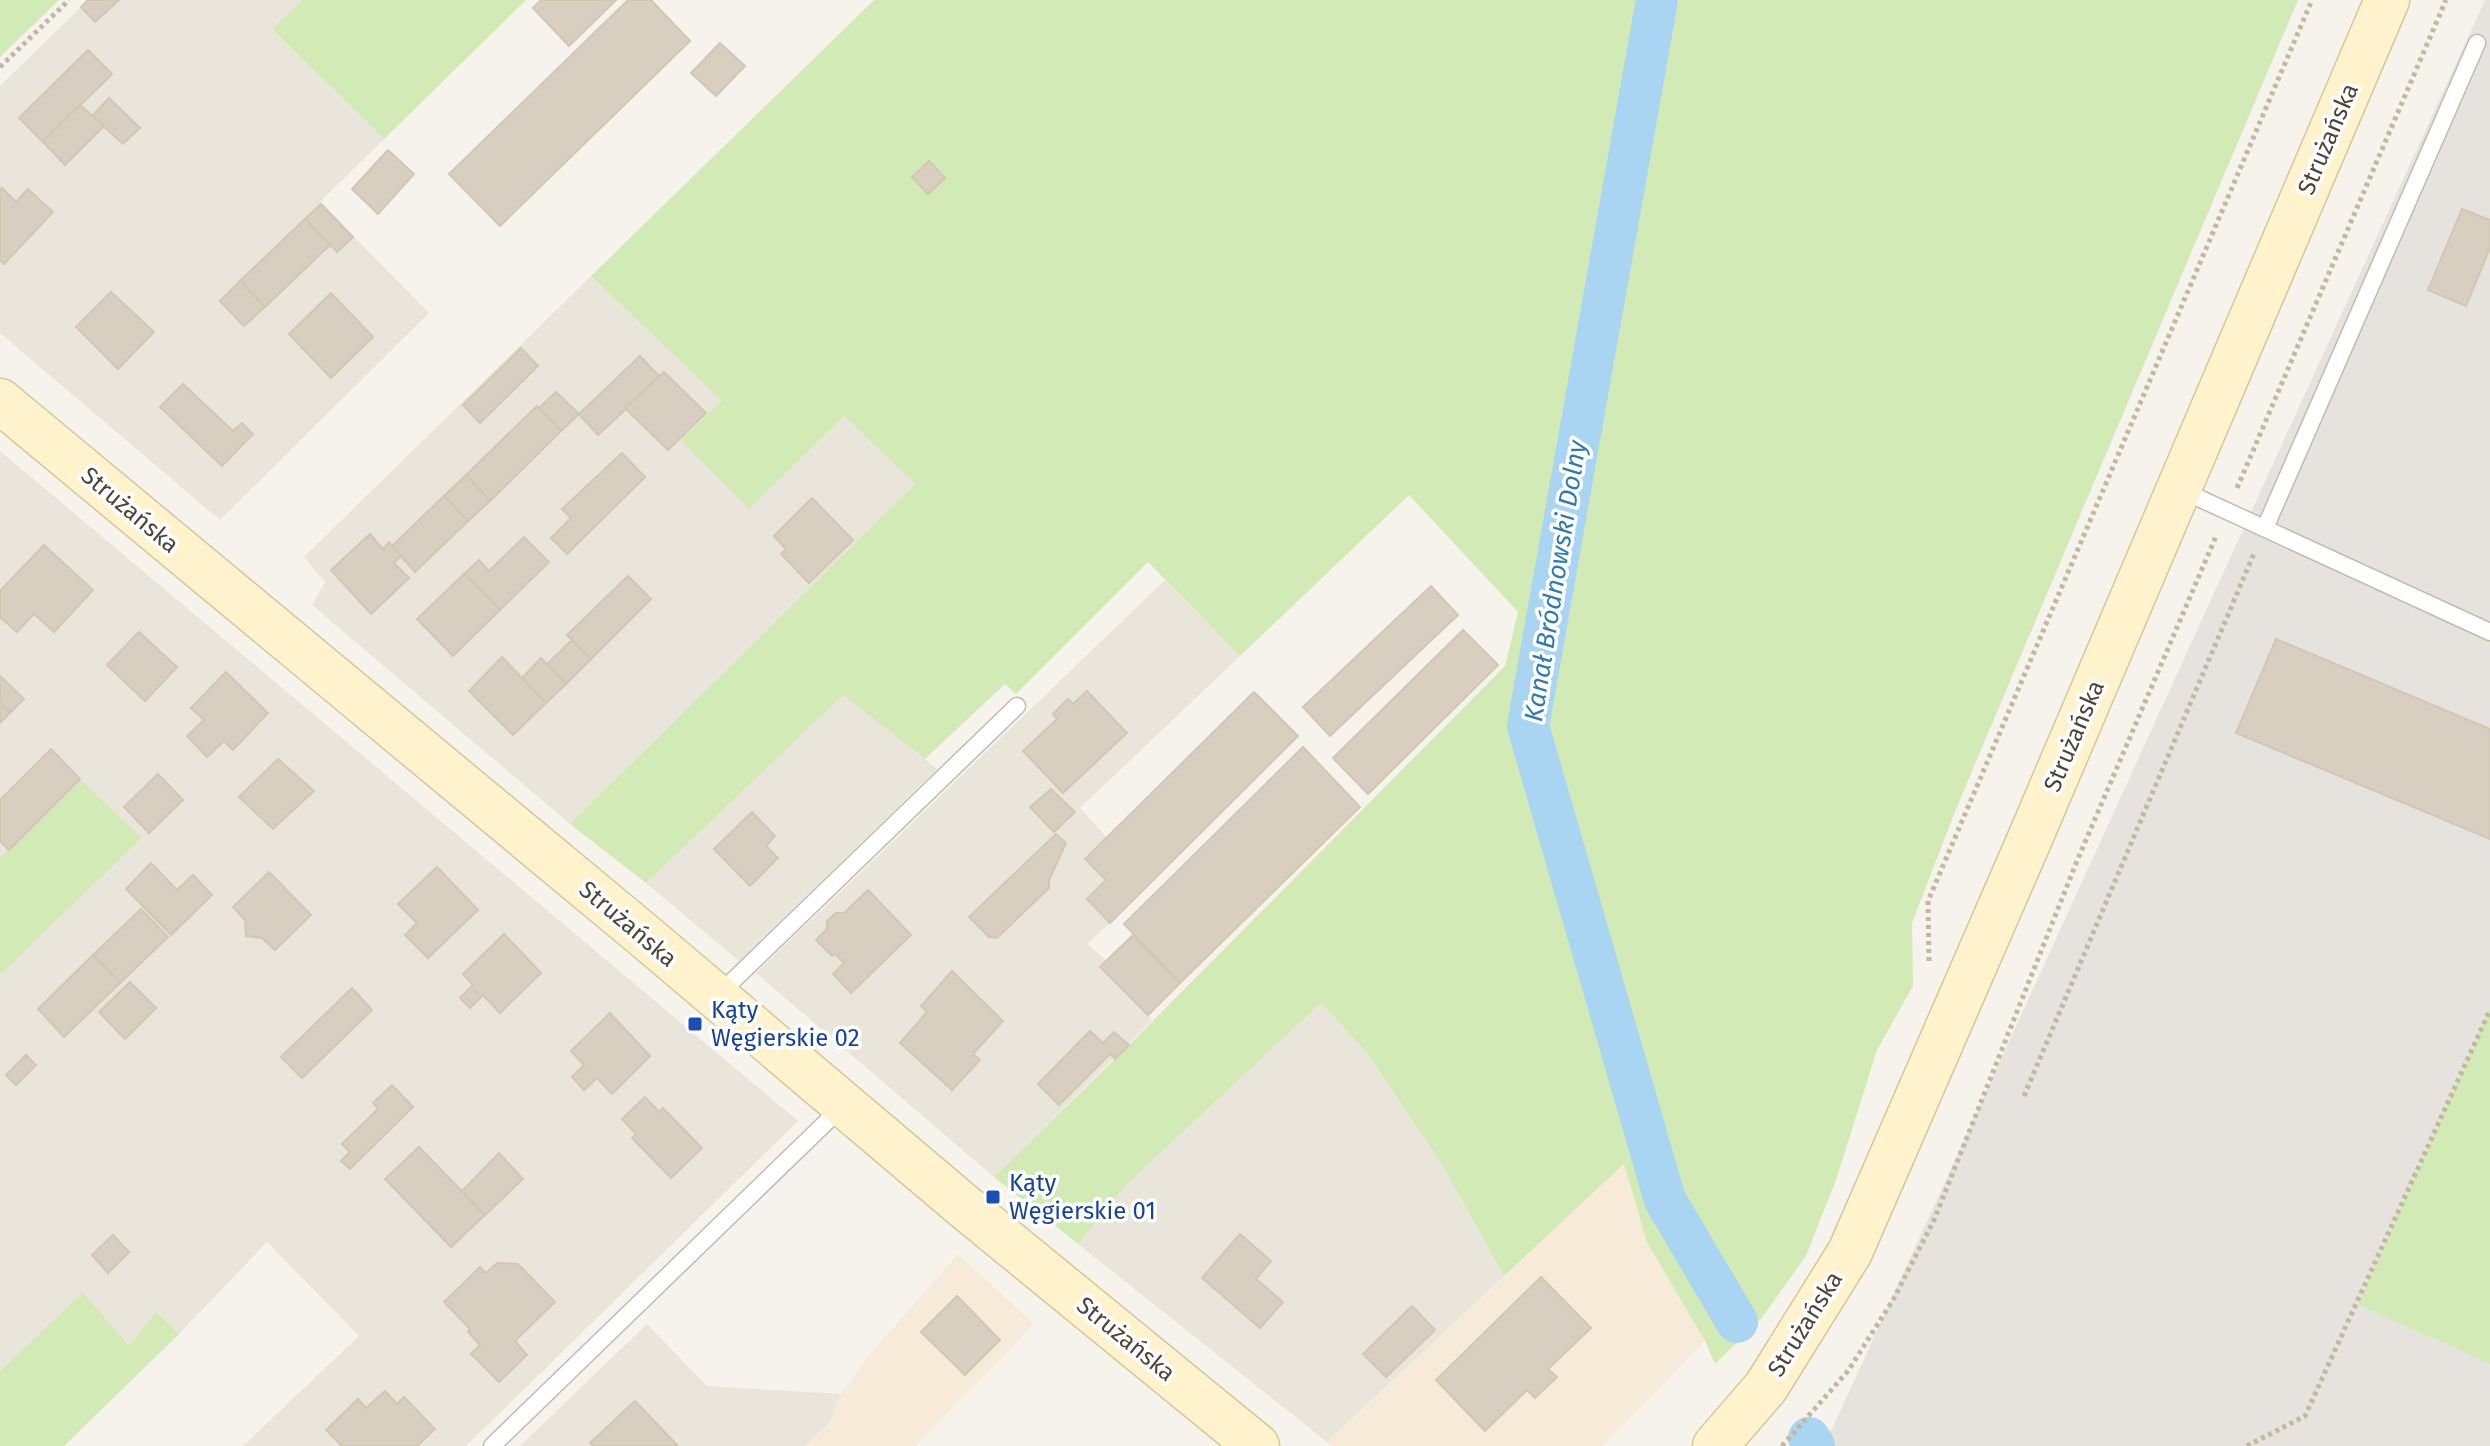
<svg xmlns="http://www.w3.org/2000/svg" width="2490" height="1446" font-family="'Fira Sans',sans-serif">
<rect width="100%" height="100%" fill="#f6f3ec"/>
<!-- residential -->
<g fill="#eae5da">
<polygon points="88,0 302,0 272,29 384,139 320,202 429,313 220,520 0,333 0,86"/>
<polygon points="591,276 722,401 749,508 844,416 915,484 570,824 312,605 325,582 304,557"/>
<polygon points="0,451 798,1121 466,1446 243,1446 359,1336 267,1242 179,1334 156,1313 129,1346 83,1292 0,1371 0,975 142,838 80,779 0,858"/>
<polygon points="1165,580 1240,656 1080,808 1107,838 1106,880 1087,900 1110,923 1087,944 1107,961 1100,968 1152,1020 994,1177 756,973"/>
<polygon points="843,694 937,769 739,961 646,883"/>
<polygon points="1321,1003 1367,1053 1440,1161 1504,1276 1327,1442 1078,1244 1125,1186"/>
<polygon points="647,1324 707,1386 841,1394 830,1422 805,1446 520,1446"/>
</g>
<!-- commercial -->
<g fill="#f7ead8">
<polygon points="1624,1164 1647,1242 1705,1341 1602,1446 1332,1446 1327,1442"/>
<polygon points="958,1254 1034,1324 915,1446 805,1446 830,1422 841,1394 873,1351"/>
</g>
<!-- industrial -->
<polygon fill="#e6e2dd" points="2485,0 2490,0 2490,1008 2358,1305 2490,1364 2490,1446 1815,1446 1832,1429"/>
<!-- green -->
<g fill="#d2eab5">
<polygon points="0,0 59,0 0,57"/>
<polygon points="302,0 526,0 384,139 272,29"/>
<polygon points="874,0 2298,0 1956,809 1912,923 1913,986 1877,1050 1836,1180 1806,1256 1761,1319 1715,1364 1705,1341 1647,1242 1624,1164 1504,1276 1440,1161 1367,1053 1321,1003 1125,1186 1078,1244 994,1177 1129,1045 1505,666 1518,612 1409,495 1240,656 1148,562 1016,694 1005,684 925,759 843,695 646,883 570,824 915,484 844,416 749,509 681,440 722,401 591,276"/>
<polygon points="80,779 142,838 0,975 0,858"/>
<polygon points="2490,1008 2490,1364 2358,1305"/>
<polygon points="83,1292 129,1346 156,1312 179,1334 64,1446 0,1446 0,1371"/>
</g>
<g fill="none" stroke-linecap="round" stroke-linejoin="round">
<!-- canal -->
<g stroke="#a9d4f2" stroke-width="42">
<polyline points="1657,0 1528,726 1665,1200 1737,1322"/>
<polyline points="1809,1438 1814,1446"/>
</g>
</g>
<!-- building -->
<g fill="#d8cfc1" stroke="#d3c7b4" stroke-width="2">
<polygon points="88,0 119,0 95,22 81,7"/>
<polygon points="541,0 616,0 569,46 533,8"/>
<polygon points="628,0 651,0 690,41 500,226 449,174"/>
<polygon points="720,43 745,66 716,96 691,73"/>
<polygon points="88,50 112,74 43,142 19,118"/>
<polygon points="109,98 140,128 123,144 92,116"/>
<polygon points="80,105 104,126 65,165 43,142"/>
<polygon points="388,150 414,174 378,214 352,189"/>
<polygon points="929,161 945,178 928,194 912,177"/>
<polygon points="2,188 16,202 28,189 53,212 4,264 0,260 0,190"/>
<polygon points="321,204 353,237 337,252 305,219"/>
<polygon points="2462,209 2490,220 2490,248 2466,306 2428,290"/>
<polygon points="305,219 330,245 265,307 240,281"/>
<polygon points="240,281 265,307 244,326 220,301"/>
<polygon points="111,292 154,332 118,369 76,327"/>
<polygon points="331,293 373,337 331,378 289,334"/>
<polygon points="521,348 538,366 480,423 463,405"/>
<polygon points="640,356 660,377 598,435 579,414"/>
<polygon points="664,372 706,413 668,450 625,408"/>
<polygon points="183,384 233,431 242,423 253,434 222,466 160,407"/>
<polygon points="556,392 579,414 561,431 539,408"/>
<polygon points="537,406 561,431 490,501 466,475"/>
<polygon points="622,453 645,477 567,554 551,538 571,518 562,509"/>
<polygon points="466,475 490,501 468,521 444,496"/>
<polygon points="444,496 468,521 415,572 392,546"/>
<polygon points="812,498 853,540 809,583 781,554 786,549 774,536"/>
<polygon points="370,534 383,549 389,542 392,546 401,556 394,563 409,578 371,614 331,570"/>
<polygon points="524,537 549,562 500,610 464,574 479,560 489,571"/>
<polygon points="44,545 93,590 54,632 34,614 17,632 0,617 0,591"/>
<polygon points="464,574 500,610 453,656 417,619"/>
<polygon points="628,576 651,599 591,659 567,635"/>
<polygon points="1431,586 1458,615 1330,736 1303,707"/>
<polygon points="1463,630 1498,665 1368,794 1333,758"/>
<polygon points="139,632 177,667 145,701 107,665"/>
<polygon points="2276,639 2490,729 2490,839 2236,733"/>
<polygon points="572,640 591,659 566,684 547,664"/>
<polygon points="502,657 546,703 513,735 469,691"/>
<polygon points="541,658 566,684 546,703 522,678"/>
<polygon points="226,672 268,713 233,750 224,741 207,757 187,736 204,720 191,708"/>
<polygon points="0,676 24,699 10,713 0,703"/>
<polygon points="1087,691 1127,733 1063,793 1023,751 1057,719 1053,714 1068,699 1073,704"/>
<polygon points="1254,692 1298,736 1110,923 1087,899 1106,880 1085,859"/>
<polygon points="0,703 10,713 0,723"/>
<polygon points="1303,747 1360,807 1180,983 1124,924"/>
<polygon points="51,749 80,779 9,850 0,841 0,800"/>
<polygon points="278,759 314,791 273,829 239,797"/>
<polygon points="158,774 183,800 149,833 124,807"/>
<polygon points="1051,789 1075,812 1054,832 1030,807"/>
<polygon points="752,812 775,836 766,846 778,858 750,886 714,849"/>
<polygon points="1056,834 1066,843 1049,880 1049,888 997,938 989,937 969,917"/>
<polygon points="151,863 177,890 193,875 212,895 171,935 126,889"/>
<polygon points="437,867 478,910 428,958 405,935 417,923 398,904"/>
<polygon points="269,872 311,915 275,950 262,938 246,936 245,920 233,907"/>
<polygon points="868,890 911,935 851,993 833,974 844,963 835,954 832,956 816,940 827,929 827,921 836,913 844,913"/>
<polygon points="141,909 168,937 120,983 93,955"/>
<polygon points="504,934 541,973 500,1013 483,995 470,1008 460,998 473,985 463,974"/>
<polygon points="1133,935 1180,983 1148,1015 1100,967"/>
<polygon points="93,955 120,983 64,1037 38,1009"/>
<polygon points="952,971 1003,1021 973,1054 980,1060 952,1090 900,1043 927,1012 921,1006"/>
<polygon points="130,982 156,1008 125,1039 99,1012"/>
<polygon points="352,988 372,1010 302,1078 281,1057"/>
<polygon points="610,1013 650,1056 612,1094 597,1078 584,1090 572,1077 584,1065 571,1051"/>
<polygon points="1090,1031 1103,1043 1114,1032 1129,1045 1115,1059 1110,1054 1059,1105 1038,1084"/>
<polygon points="26,1055 36,1065 16,1085 6,1075"/>
<polygon points="392,1085 413,1107 350,1169 341,1161 350,1152 342,1144 378,1109 373,1103"/>
<polygon points="645,1097 659,1112 663,1108 702,1148 671,1178 632,1138 636,1134 622,1119"/>
<polygon points="419,1147 485,1215 451,1247 385,1179"/>
<polygon points="499,1153 523,1179 485,1215 462,1191"/>
<polygon points="1240,1234 1271,1261 1256,1279 1283,1302 1260,1328 1202,1278"/>
<polygon points="113,1235 129,1252 108,1273 92,1255"/>
<polygon points="497,1263 518,1264 555,1302 515,1341 527,1355 499,1382 471,1354 480,1345 468,1332 470,1329 444,1302 480,1267 486,1273"/>
<polygon points="1541,1277 1591,1328 1548,1369 1557,1377 1535,1398 1527,1390 1485,1431 1436,1380"/>
<polygon points="957,1296 1000,1340 965,1375 921,1332"/>
<polygon points="1412,1306 1435,1330 1386,1377 1363,1354"/>
<polygon points="385,1391 397,1404 404,1397 435,1429 417,1446 342,1446 326,1430 358,1399 366,1408"/>
<polygon points="635,1401 678,1446 593,1446 590,1443"/>
</g>
<g fill="none" stroke-linecap="round" stroke-linejoin="round">
<defs>
<g id="lane">
<polyline points="2179,489 2490,632"/>
<polyline points="2265,528 2477,43"/>
<polyline points="717,996 1017,706"/>
<polyline points="492,1446 844,1105"/>
</g>
<g id="secondary">
<polyline points="0,401 641,933 966,1208 1257,1446"/>
<polyline points="1715,1446 1766,1387 1850,1252 2028,843 2387,0"/>
</g>
</defs>
<!-- lane casing -->
<use href="#lane" stroke="#c2bbae" stroke-width="19"/>
<!-- secondary casing -->
<use href="#secondary" stroke="#d6c79b" stroke-width="47"/>
<!-- path -->
<g stroke="#c4b79f" stroke-width="5" stroke-dasharray="4 4" stroke-linecap="butt">
<polyline points="0,67 69,0"/>
<polyline points="2237,488 2446,0"/>
<polyline points="1929,961 1928,901 2312,0"/>
<polyline points="2024,1096 2255,551"/>
<polyline points="1782,1446 1848,1371 1893,1300 1934,1220 2077,861 2217,534"/>
<polyline points="2247,1446 2305,1416 2490,1010"/>
</g>
<!-- lane -->
<use href="#lane" stroke="#fff" stroke-width="16"/>
<!-- secondary -->
<use href="#secondary" stroke="#fff3cd" stroke-width="44"/>
</g>
<!-- markers -->
<g fill="#1a4fb4" stroke="#fff" stroke-width="3">
<rect x="687" y="1016" width="16" height="16" rx="4"/>
<rect x="985" y="1189" width="16" height="16" rx="4"/>
</g>
<g text-anchor="middle" stroke-width="7" stroke-linejoin="round" paint-order="stroke">
<!-- street labels -->
<g font-size="24" fill="#4b4439" stroke="#fff">
<text transform="translate(2328 139) rotate(-67)" y="8">Strużańska</text>
<text transform="translate(130 510) rotate(40)" y="8">Strużańska</text>
<text transform="translate(2074 736) rotate(-67)" y="8">Strużańska</text>
<text transform="translate(628 924) rotate(40)" y="8">Strużańska</text>
<text transform="translate(1805 1324) rotate(-58)" y="8">Strużańska</text>
<text transform="translate(1126 1339) rotate(39)" y="8">Strużańska</text>
</g>
<!-- transit labels -->
<g font-size="24" fill="#164399" stroke="#fff" text-anchor="start">
<text x="711" y="1018">Kąty<tspan x="711" dy="28">Węgierskie 02</tspan></text>
<text x="1009" y="1191">Kąty<tspan x="1009" dy="28">Węgierskie 01</tspan></text>
</g>
<!-- water labels -->
<g font-size="26" font-style="italic" fill="#2e7ab2" stroke="#fff">
<text transform="translate(1555 581) rotate(-81)" y="9">Kanał Bródnowski Dolny</text>
</g>
</g>
</svg>
